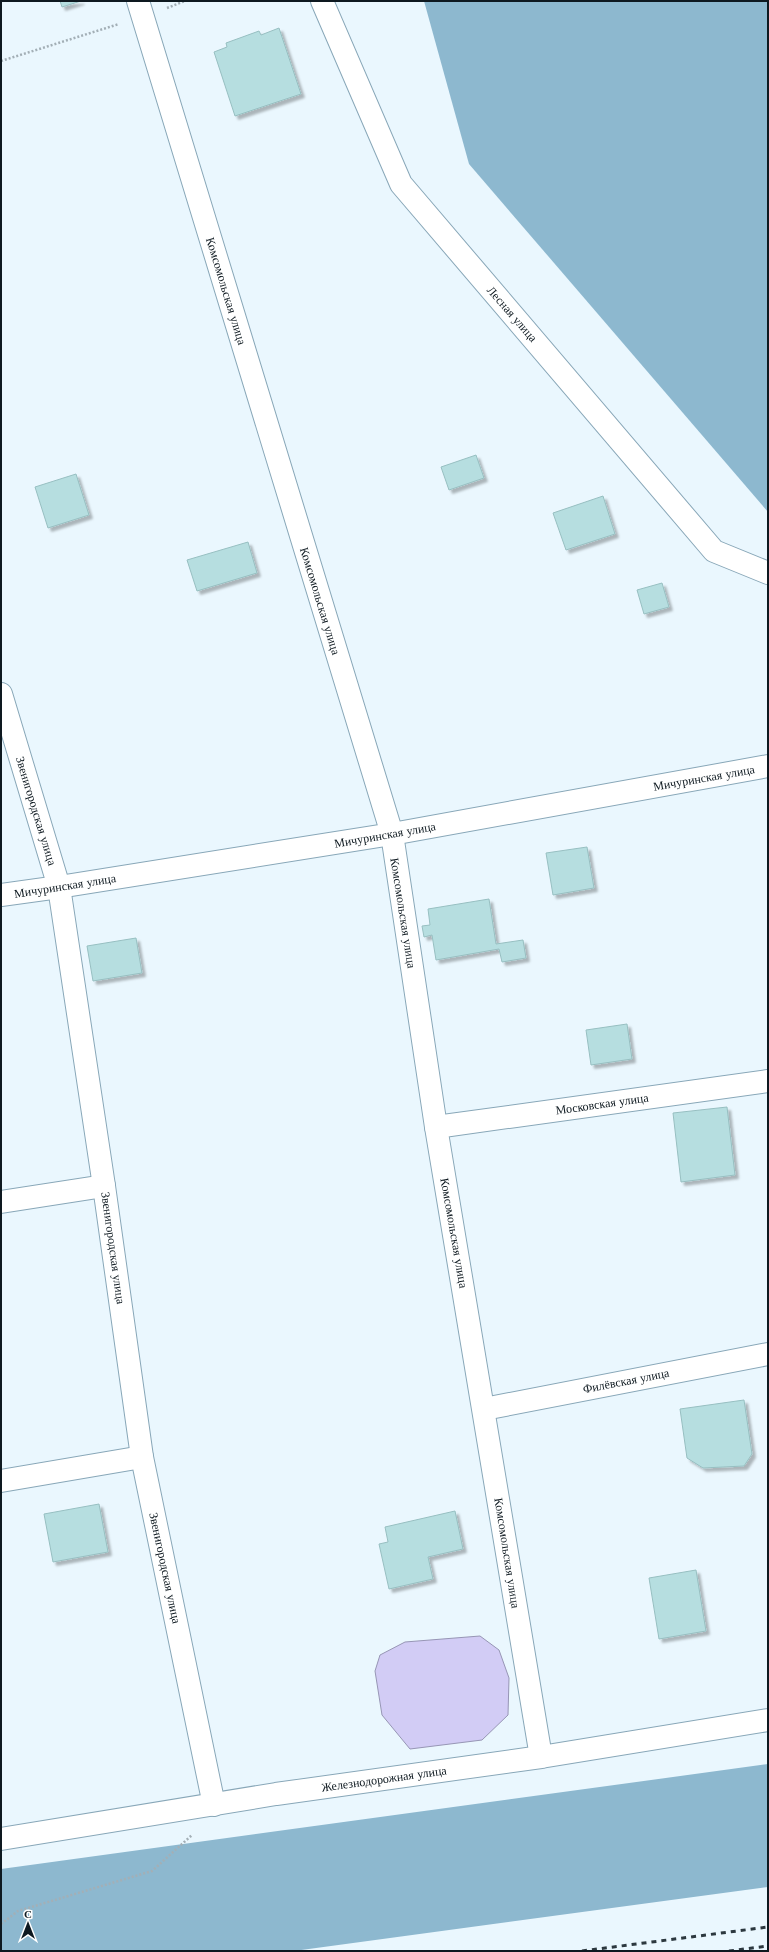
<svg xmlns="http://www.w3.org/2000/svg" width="769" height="1952" font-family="'Libre Baskerville',serif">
<defs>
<filter id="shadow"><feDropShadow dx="3.5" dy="3.5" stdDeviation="1" flood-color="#0004"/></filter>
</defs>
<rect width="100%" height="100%" fill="#eaf7fe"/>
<!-- forest -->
<g fill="#8db8cf">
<polygon points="424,1 768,1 768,512 469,164"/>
<polygon points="768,1764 768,1887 294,1951 1,1951 1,1869"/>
</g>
<!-- water -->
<polygon fill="#d2ccf5" stroke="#9796b5" points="480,1636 499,1650 509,1678 508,1715 482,1740 410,1749 382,1715 375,1671 380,1655 405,1642"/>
<!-- building -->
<g fill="#b6dee0" stroke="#97bfc1" filter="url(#shadow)">
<polygon points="60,1 81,1 62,7"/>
<polygon points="279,28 301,94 235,116 214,52 227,47 226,43 259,31 261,35"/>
<polygon points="476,455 484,478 449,490 441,467"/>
<polygon points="76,474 89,515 48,528 35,487"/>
<polygon points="603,496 615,534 566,550 553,513"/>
<polygon points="248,542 257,573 197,591 187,560"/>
<polygon points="662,583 669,607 644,614 637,590"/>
<polygon points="587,847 594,888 553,895 546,853"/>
<polygon points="489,899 496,944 523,940 526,958 502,962 499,949 436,960 432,935 424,937 422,926 430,925 428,909"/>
<polygon points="136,938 142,973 93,981 87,946"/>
<polygon points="627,1024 632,1059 591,1065 586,1030"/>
<polygon points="727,1107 735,1175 681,1182 673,1113"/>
<polygon points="744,1400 752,1454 744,1466 703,1468 687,1458 680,1409"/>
<polygon points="99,1504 108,1552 53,1562 44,1514"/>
<polygon points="455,1511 463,1549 428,1557 433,1579 389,1589 379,1544 388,1542 385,1527"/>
<polygon points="696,1570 706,1631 659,1639 649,1578"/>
</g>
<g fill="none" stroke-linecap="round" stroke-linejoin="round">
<defs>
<g id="minor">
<polyline points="138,1 392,834 436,1127 541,1757"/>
<polyline points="322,1 401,184 714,551 768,573"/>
<polyline points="1,694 59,887 104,1186 142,1457 214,1805"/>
<polyline points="1,895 59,887"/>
<polyline points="436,1127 768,1081"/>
<polyline points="1,1202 104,1186"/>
<polyline points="484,1409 768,1354"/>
<polyline points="1,1481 142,1457"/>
<polyline points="1,1839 276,1794 541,1757 768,1720"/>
</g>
<polyline id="tertiary" points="59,887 392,834 768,766"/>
</defs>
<!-- minor casing -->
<use href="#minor" stroke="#88a7b8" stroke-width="24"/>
<!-- tertiary casing -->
<use href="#tertiary" stroke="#88a7b8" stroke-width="24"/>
<!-- path -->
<g stroke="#a3afb6" stroke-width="2.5" stroke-dasharray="2 2" stroke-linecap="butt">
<polyline points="167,8 185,1"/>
<polyline points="1,61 119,24"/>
<polyline points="1,1924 18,1911 152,1871 192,1835"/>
</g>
<!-- minor -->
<use href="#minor" stroke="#fff" stroke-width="22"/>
<!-- tertiary -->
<use href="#tertiary" stroke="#fff" stroke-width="22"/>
<!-- rail -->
<g stroke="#2c383f" stroke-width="3" stroke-dasharray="5 5" stroke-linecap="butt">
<polyline points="582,1951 768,1927"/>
<polyline points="729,1951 768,1946"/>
</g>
</g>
<g text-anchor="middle" stroke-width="3" stroke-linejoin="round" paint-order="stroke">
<!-- street labels -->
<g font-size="12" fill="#0e1920" stroke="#fff">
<text transform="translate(226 291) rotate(73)" y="4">Комсомольская улица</text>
<text transform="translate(512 314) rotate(49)" y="4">Лесная улица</text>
<text transform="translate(320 601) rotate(73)" y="4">Комсомольская улица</text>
<text transform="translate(704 778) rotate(-10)" y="4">Мичуринская улица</text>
<text transform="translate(36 811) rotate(73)" y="4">Звенигородская улица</text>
<text transform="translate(385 835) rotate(-10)" y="4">Мичуринская улица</text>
<text transform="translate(65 886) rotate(-9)" y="4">Мичуринская улица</text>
<text transform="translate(403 913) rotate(81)" y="4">Комсомольская улица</text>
<text transform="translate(602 1104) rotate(-8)" y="4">Московская улица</text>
<text transform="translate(454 1233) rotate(80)" y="4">Комсомольская улица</text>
<text transform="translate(113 1248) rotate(82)" y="4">Звенигородская улица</text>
<text transform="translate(626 1381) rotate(-11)" y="4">Филёвская улица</text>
<text transform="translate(507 1553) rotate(81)" y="4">Комсомольская улица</text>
<text transform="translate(165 1568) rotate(78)" y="4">Звенигородская улица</text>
<text transform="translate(384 1779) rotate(-8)" y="4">Железнодорожная улица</text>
</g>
</g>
<!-- border -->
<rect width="769" height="1952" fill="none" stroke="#0e1920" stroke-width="4"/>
<!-- north arrow -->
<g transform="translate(28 1924)" stroke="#ffffff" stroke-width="3" paint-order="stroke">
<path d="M0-3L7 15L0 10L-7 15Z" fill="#0e1920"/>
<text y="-6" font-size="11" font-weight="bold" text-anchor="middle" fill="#0e1920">С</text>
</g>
</svg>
